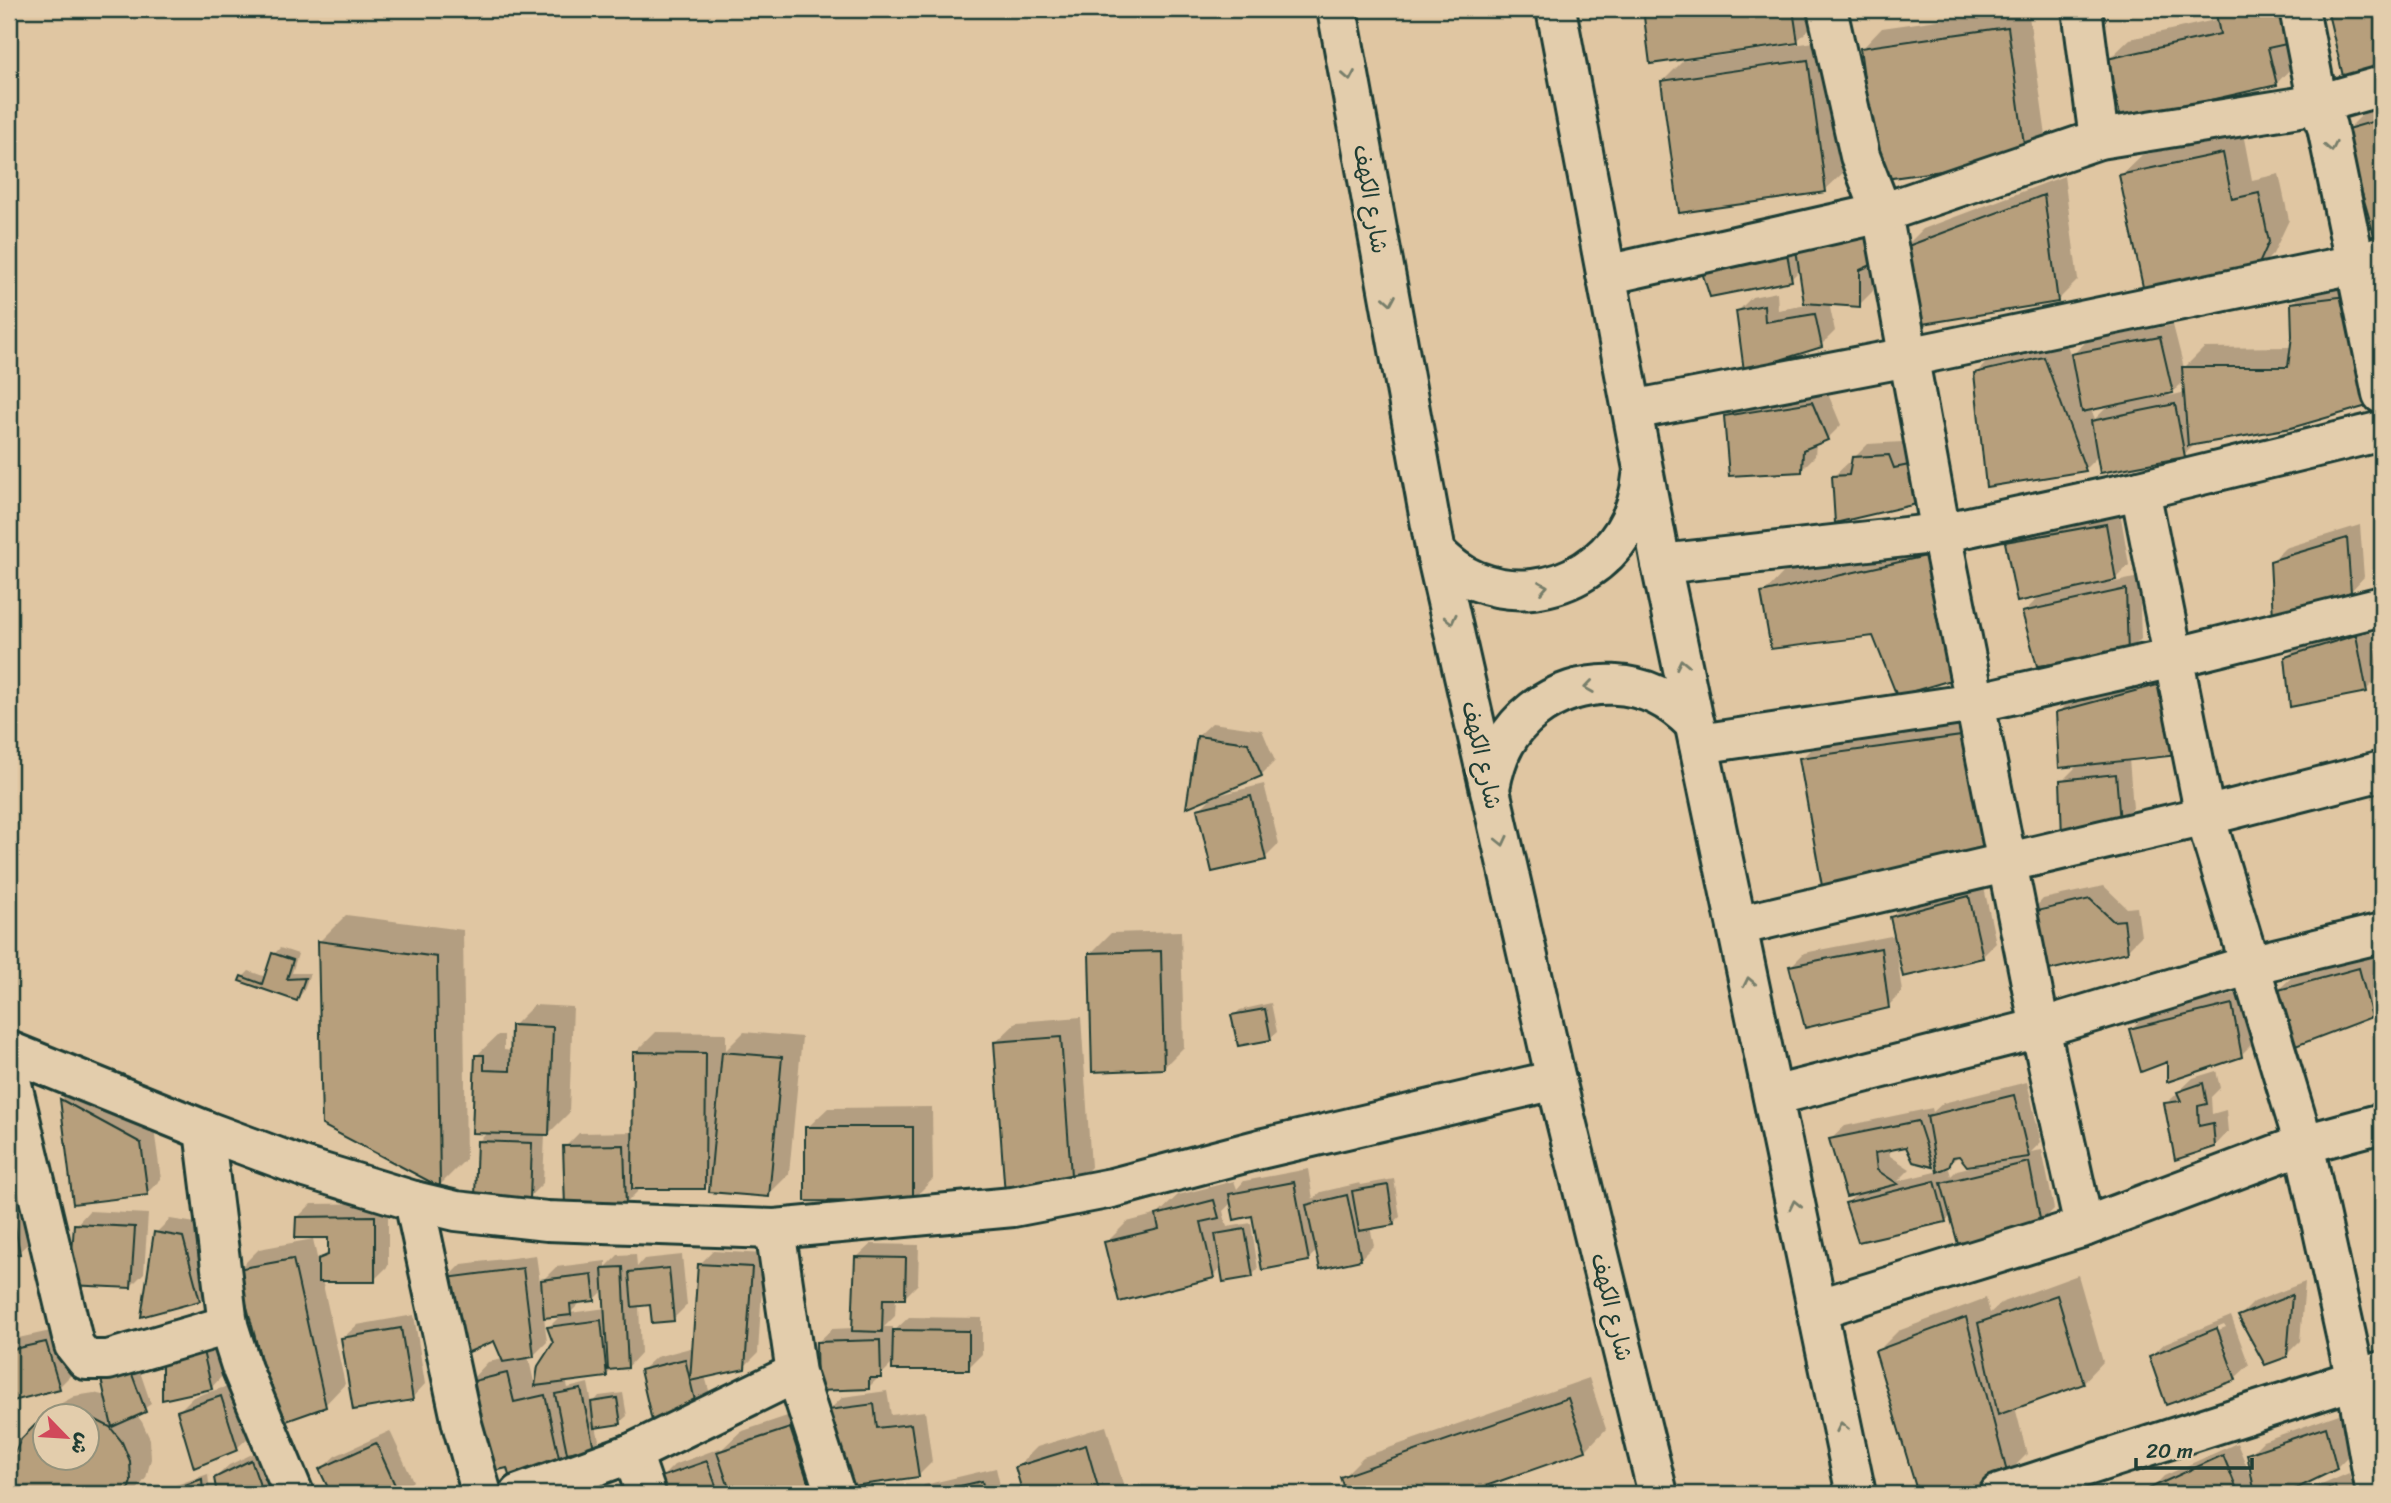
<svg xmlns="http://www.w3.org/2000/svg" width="2391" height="1503" font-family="Sriracha,'Playpen Sans Arabic',sans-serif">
<rect width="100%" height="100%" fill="#e0c6a2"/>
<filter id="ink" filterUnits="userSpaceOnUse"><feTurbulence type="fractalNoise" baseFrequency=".0143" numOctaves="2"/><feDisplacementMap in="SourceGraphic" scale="14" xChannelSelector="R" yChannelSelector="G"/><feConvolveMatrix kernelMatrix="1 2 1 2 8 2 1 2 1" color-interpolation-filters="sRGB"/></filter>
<g filter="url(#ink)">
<!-- shadow -->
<g fill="#0003" fill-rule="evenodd">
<polygon points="1645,9 1816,9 1818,20 1797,41 1652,62"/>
<polygon points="1971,9 1990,9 1976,12 1977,15 2028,9 2046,136 2025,157 1862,49 1882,28 1973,15"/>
<polygon points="2217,9 2309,9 2296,63 2276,84 2109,59 2130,39 2219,19"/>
<polygon points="2329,9 2382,9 2382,65 2344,74"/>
<polygon points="1828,40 1846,170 1825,190 1662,82 1683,61"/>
<polygon points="2382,106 2382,239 2346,131 2367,110"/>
<polygon points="2243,133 2252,180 2279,174 2289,220 2273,254 2252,275 2121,175 2142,155"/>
<polygon points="2064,176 2078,280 2057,301 1902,250 1923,229"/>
<polygon points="1799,235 1873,262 1873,291 1859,305 1829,303 1835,331 1821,345 1738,311 1752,297 1777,292 1778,310 1813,304 1801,269 1791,279 1711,295"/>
<path d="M2368 276 2382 335 2197 442 2184 455H2099L2085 469 1988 485 1975 374 1996 353 2064 337 2071 356 2087 341 2173 325 2184 368 2204 348 2292 347V304L2313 283ZM2185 380 2186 392 2169 396ZM2109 405 2095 419 2091 409Z"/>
<polygon points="1826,389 1841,425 1827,439 1816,443 1815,456 1801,470 1725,417 1739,403"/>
<polygon points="1902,442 1908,455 1933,451 1837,521 1834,476 1848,463 1853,463 1854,458 1868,444"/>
<polygon points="2120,511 2129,565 2111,583 2139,577 2141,639 2127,653 2024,612 2041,595 2007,543 2020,529"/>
<polygon points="2360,525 2364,577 2351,591 2271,562 2285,548"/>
<polygon points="1955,535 1874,634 1763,594 1783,573"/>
<polygon points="2369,622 2380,676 2366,690 2286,658 2300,644"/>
<polygon points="2182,664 2129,759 2133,808 2120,822 2062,781 2079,764 2058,712 2079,691"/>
<polygon points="1995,709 2010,822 1983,849 1801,759 1828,732"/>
<polygon points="1212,723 1262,730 1275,761 1261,775 1218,793 1219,795 1264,784 1279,844 1265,858 1199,810 1215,794 1198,736"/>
<polygon points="1983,883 1996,943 1982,957 1897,956 1902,992 1888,1006 1791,966 1804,953 1896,935 1892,917 1905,903"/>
<polygon points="2104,886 2127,908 2137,907 2141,936 2127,950 2030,913 2043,899"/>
<polygon points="346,915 463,930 466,1159 440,1185 320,941"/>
<polygon points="1181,931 1184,1047 1164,1067 1090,954 1111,933"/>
<polygon points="280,948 298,954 292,973 310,973 303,992 297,999 242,978 249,971 266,977 274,954"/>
<polygon points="2373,955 2382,992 2382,1033 2377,1010 2371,1016 2277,991 2291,978"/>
<polygon points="2245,991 2255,1041 2241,1055 2168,1059 2131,1029 2145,1016"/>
<polygon points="1271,1003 1277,1032 1270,1038 1233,1016 1240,1010"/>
<polygon points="534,1005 573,1007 569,1113 548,1134 545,1134 543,1183 529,1197 479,1141 489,1131 477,1055 498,1035 504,1035 504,1050 512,1051 513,1026"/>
<polygon points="1081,1017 1091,1167 1071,1188 996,1042 1017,1022"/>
<polygon points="656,1032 726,1033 726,1050 744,1032 802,1037 789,1174 768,1195 712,1180 704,1187 638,1187 639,1190 625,1204 565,1147 579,1133 634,1132 635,1053"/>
<polygon points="2216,1071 2220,1088 2211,1097 2212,1114 2226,1110 2228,1132 2215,1146 2166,1104 2193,1078"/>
<path d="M2027 1082 2041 1142 2031 1152 2042 1150 2054 1209 2040 1223 1952 1214 1946 1221 1847 1203 1859 1192 1831 1139 1845 1126 1932 1108 1933 1112 1943 1103ZM1907 1145 1914 1160 1933 1165 1937 1160 1939 1171 1898 1181 1910 1169 1890 1156 1889 1148ZM1960 1154 1978 1163V1165L1957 1170 1951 1176 1949 1169 1944 1170Z"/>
<polygon points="75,1087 154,1129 161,1179 147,1193 61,1100"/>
<polygon points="932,1107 933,1179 912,1200 807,1128 828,1108"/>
<polygon points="1308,1169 1313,1199 1321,1192 1360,1183 1361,1185 1394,1179 1400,1217 1393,1223 1370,1227 1374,1245 1361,1258 1318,1250 1308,1259 1253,1214 1232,1202 1223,1211 1227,1227 1251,1223 1258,1269 1252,1275 1222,1267 1213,1276 1106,1243 1127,1222 1158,1214 1178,1195 1234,1181 1237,1189 1244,1181"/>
<polygon points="25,1197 33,1239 19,1252 9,1253 9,1199"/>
<polygon points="388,1203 388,1266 374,1280 322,1280 345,1384 325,1405 239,1269 259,1249 313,1239 318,1262 330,1250 330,1237 297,1218 311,1204"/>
<polygon points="89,1211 148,1214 144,1273 130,1287 76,1225"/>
<polygon points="170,1219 196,1223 213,1286 199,1300 156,1233"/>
<polygon points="871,1244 919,1245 918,1284 904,1298 896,1297 895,1316 884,1327 893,1327 893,1332 909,1317 982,1318 982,1354 968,1368 894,1362 869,1387 818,1342 832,1329 854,1328 857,1257"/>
<polygon points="713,1251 764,1254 758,1353 744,1367 705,1376 710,1394 696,1407 642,1370 656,1357 694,1347 700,1264"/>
<path d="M636 1254 637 1267 644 1259 682 1255 687 1305 673 1319 652 1304 639 1305 641 1353 628 1367H614L607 1375 566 1380 568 1388 588 1383 592 1404 599 1396 623 1393 627 1416 620 1422 596 1426 599 1440 593 1446 583 1448 561 1470 508 1466 468 1383 488 1362 503 1359 495 1339 448 1278 462 1264 536 1255 540 1283 556 1267 606 1261V1267L618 1255ZM605 1289 606 1308 570 1313 582 1301 594 1300ZM562 1314 549 1327 555 1343 538 1381 534 1382 528 1356H533L547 1342 544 1316Z"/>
<polygon points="2078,1275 2103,1362 2083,1383 2015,1407 2027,1454 2007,1474 1948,1494 1920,1494 1877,1352 1898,1331 1986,1298 1990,1313 2001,1303"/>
<polygon points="2305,1282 2300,1341 2286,1355 2240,1316 2254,1302"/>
<polygon points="414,1315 425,1384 412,1398 343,1338 357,1325"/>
<path d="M2231 1316 2249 1365 2235 1378 2151 1356 2165 1343ZM2224 1324 2226 1327 2165 1352V1348Z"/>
<polygon points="60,1329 73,1373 59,1387 9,1400 9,1340"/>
<polygon points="216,1334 224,1374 211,1388 178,1345"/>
<polygon points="137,1363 151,1404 136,1414 142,1422 150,1439 151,1459 146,1478 134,1494 15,1494 12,1477 22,1440 46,1417 46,1458 88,1458 88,1416 47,1416 58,1405 75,1396 94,1393 106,1396"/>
<polygon points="1589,1378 1606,1429 1586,1450 1458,1494 1348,1494 1342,1478 1363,1457"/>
<polygon points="235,1384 251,1435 237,1448 179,1411 193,1397"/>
<polygon points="887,1391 891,1415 925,1411 932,1462 918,1476 829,1410 843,1397"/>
<polygon points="811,1408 839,1494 666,1494 660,1479 674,1465 720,1448 721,1450 740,1432"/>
<polygon points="2339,1414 2350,1454 2336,1468 2281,1494 2152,1494 2150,1490 2164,1476 2237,1443 2252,1479 2253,1478 2249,1455 2263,1441"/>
<polygon points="1106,1426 1126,1494 1024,1494 1017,1467 1037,1447"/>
<polygon points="390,1431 413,1481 400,1494 333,1494 321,1469 335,1456"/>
<polygon points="265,1448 281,1494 219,1494 215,1478 229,1465"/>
<polygon points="996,1468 1002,1494 915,1494 924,1485"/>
<polygon points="2349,1473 2355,1494 2301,1494"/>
<polygon points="208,1474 210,1494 171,1494 170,1491 176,1485"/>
</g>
<!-- building -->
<g fill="#b79f7b" stroke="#1f3d34" stroke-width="2">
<polygon points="1643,9 1793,9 1798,43 1650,64"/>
<polygon points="1970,9 1998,9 1971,15"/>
<polygon points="2215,9 2284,9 2291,43 2268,48 2277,85 2121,120 2107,59 2220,34"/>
<polygon points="2327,9 2382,9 2382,67 2343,76"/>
<polygon points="2008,27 2026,159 1878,180 1860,48"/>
<polygon points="1808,60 1826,192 1679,213 1661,81"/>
<polygon points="2382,119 2382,240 2376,242 2344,130"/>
<polygon points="2223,153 2232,199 2259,193 2269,242 2253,277 2146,301 2119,175"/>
<polygon points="2044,195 2058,302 1910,326 1900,249"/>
<polygon points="1872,226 1878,262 1860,270 1860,307 1804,303 1795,243"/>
<polygon points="1786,248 1792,281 1710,297 1700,266"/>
<polygon points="2347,296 2374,404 2291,428 2188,446 2182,367 2288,367 2292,336 2291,303"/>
<polygon points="1764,305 1765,322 1815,314 1822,347 1744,371 1736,311"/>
<polygon points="2160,337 2173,393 2082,412 2071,354"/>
<polygon points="2044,357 2086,471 1986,487 1974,373"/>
<polygon points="1812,402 1828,440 1803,450 1802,472 1729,476 1724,416"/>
<polygon points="2175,404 2185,457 2100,473 2091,421"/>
<polygon points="1889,455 1894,468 1919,463 1925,502 1835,523 1832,476 1849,475 1852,457"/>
<polygon points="2106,524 2116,580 2017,602 2005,542"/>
<polygon points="2347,538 2351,592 2273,618 2270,561"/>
<polygon points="1935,554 1958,678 1897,696 1873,636 1771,649 1761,593"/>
<polygon points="2126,589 2128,655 2037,666 2022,612"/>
<polygon points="2356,635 2367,692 2290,707 2285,657"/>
<polygon points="2161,684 2179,755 2059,768 2056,712"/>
<polygon points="1969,735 1984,850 1822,886 1799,758"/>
<polygon points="1197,736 1248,743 1262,776 1186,808"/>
<polygon points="2116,774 2120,823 2062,837 2060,780"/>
<polygon points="1251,796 1266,860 1212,872 1197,809"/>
<polygon points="1969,896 1983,958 1903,977 1890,917"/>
<polygon points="2090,899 2113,921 2124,920 2128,952 2036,973 2028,913"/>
<polygon points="318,941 437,957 440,1187 322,1125"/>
<polygon points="1881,948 1889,1008 1805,1028 1789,966"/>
<polygon points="1161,951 1164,1069 1092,1072 1089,953"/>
<polygon points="272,953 293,960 287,979 305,978 297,1001 239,981 241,976 262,984"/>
<polygon points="2359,968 2372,1017 2293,1047 2275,991"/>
<polygon points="2232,1004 2242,1057 2167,1082 2167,1062 2141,1072 2129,1029"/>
<polygon points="2382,1006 2382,1040 2374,1008"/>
<polygon points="1265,1009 1271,1040 1238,1046 1231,1015"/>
<polygon points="511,1025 553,1027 549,1135 472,1133 475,1055 484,1055 484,1070 510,1071"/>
<polygon points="1061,1037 1072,1189 1005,1195 994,1042"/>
<polygon points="633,1052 706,1053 705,1189 632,1189"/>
<polygon points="722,1052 782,1057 769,1197 709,1192"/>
<polygon points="2203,1083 2207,1104 2198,1106 2199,1126 2213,1123 2215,1147 2175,1160 2164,1103 2181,1101 2177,1092"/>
<polygon points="2014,1095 2029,1157 1967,1166 1959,1156 1953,1157 1949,1167 1937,1172 1927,1116"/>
<polygon points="60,1099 141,1143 148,1195 73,1204"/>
<polygon points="1918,1121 1933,1167 1913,1162 1906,1147 1875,1153 1877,1170 1898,1184 1846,1197 1829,1139"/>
<polygon points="805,1127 913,1127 913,1202 805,1201"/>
<polygon points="477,1141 532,1143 530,1199 475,1197"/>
<polygon points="624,1145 626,1206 565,1207 563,1146"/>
<polygon points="2029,1162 2041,1224 1958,1244 1941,1183"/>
<polygon points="1935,1181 1946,1222 1858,1242 1845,1203"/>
<polygon points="1294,1182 1309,1261 1262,1270 1252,1216 1234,1220 1229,1194"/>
<polygon points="1388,1185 1394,1225 1359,1231 1352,1191"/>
<polygon points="1347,1195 1361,1260 1320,1269 1306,1205"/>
<polygon points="1214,1200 1219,1218 1201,1222 1214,1278 1119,1302 1104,1242 1159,1229 1156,1215"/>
<polygon points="12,1209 20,1254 9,1255 9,1210"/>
<polygon points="375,1216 375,1282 318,1282 318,1259 328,1255 328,1238 295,1238 296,1217"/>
<polygon points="74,1224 135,1227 131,1288 70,1285"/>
<polygon points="1245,1229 1253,1277 1223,1282 1215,1234"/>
<polygon points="154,1232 183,1237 200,1301 141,1317"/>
<polygon points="855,1257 906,1258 905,1299 883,1299 882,1332 852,1331"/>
<polygon points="293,1259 326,1407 278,1424 237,1269"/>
<polygon points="698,1264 752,1267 745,1369 690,1381"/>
<polygon points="623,1267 628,1368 608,1370 602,1268"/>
<polygon points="523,1268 534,1357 503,1362 494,1341 455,1358 446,1278"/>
<polygon points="669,1268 674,1321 652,1323 650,1305 632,1307 629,1272"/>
<polygon points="592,1274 595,1301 570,1304 571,1315 544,1318 541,1280"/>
<polygon points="2057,1295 2084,1384 1998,1415 1978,1323"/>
<polygon points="2292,1295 2287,1357 2265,1365 2238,1316"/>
<polygon points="1966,1317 2008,1476 1954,1494 1918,1494 1875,1351"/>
<polygon points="601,1320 607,1377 535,1386 538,1366 553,1343 547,1327"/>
<polygon points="401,1328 413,1400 353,1410 341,1338"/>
<polygon points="2217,1328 2236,1380 2166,1405 2149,1356"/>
<polygon points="893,1330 969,1331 969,1370 892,1370"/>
<polygon points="880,1340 881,1378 869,1378 869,1389 817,1391 816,1342"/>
<polygon points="46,1342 60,1389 9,1402 9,1350"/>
<polygon points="202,1347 212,1389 162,1400 162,1358"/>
<polygon points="685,1359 697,1409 652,1421 640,1370"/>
<polygon points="130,1369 146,1412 112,1427 101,1379"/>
<polygon points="507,1373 514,1402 545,1395 562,1471 511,1483 507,1468 486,1473 466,1383"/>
<polygon points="581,1389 594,1448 567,1453 555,1394"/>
<polygon points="221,1396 238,1450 194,1468 177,1411"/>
<polygon points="617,1398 621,1424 594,1428 591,1402"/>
<polygon points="1568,1398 1586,1451 1463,1494 1346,1494 1340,1477"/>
<polygon points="874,1404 877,1428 911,1424 919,1477 838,1488 828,1410"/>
<polygon points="88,1416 110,1427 122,1442 130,1461 131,1481 127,1494 14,1494 10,1477 12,1458 21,1439 35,1425 46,1420 46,1458 88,1458"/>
<polygon points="2326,1427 2337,1469 2285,1494 2255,1494 2247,1454"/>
<polygon points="790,1428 812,1494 731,1494 717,1452"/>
<polygon points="376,1443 399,1494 331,1494 319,1469"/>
<polygon points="1086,1445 1100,1494 1023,1494 1015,1467"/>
<polygon points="2223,1455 2239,1494 2150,1494 2148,1489"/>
<polygon points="251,1460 263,1494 217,1494 214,1478"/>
<polygon points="707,1461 719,1494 664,1494 658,1478"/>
<polygon points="202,1479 203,1494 169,1494 168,1491"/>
<polygon points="982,1481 985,1494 925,1494"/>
<polygon points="2335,1486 2337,1494 2315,1494"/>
</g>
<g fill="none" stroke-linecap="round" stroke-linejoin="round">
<defs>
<g id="street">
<polyline points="1827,9 1860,156 1882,213 1941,533 2040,1028 2084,1227"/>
<polyline points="2082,9 2099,139"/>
<polyline points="2299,9 2318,104 2327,127 2382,394"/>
<polyline points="1606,275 1882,213 2099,139 2318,104 2382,86"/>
<polyline points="1632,410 1908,357 2355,264 2382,255"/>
<polyline points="2140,490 2205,816 2304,1144 2356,1381 2376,1494"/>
<polyline points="1661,564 1941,533 2140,490 2382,431"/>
<polyline points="1699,744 1975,703 2173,658 2382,606"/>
<polyline points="1737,926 2205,816 2382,771"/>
<polyline points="9,1051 204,1130 306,1168 414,1201 456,1211 547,1221 775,1229 1013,1207 1112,1188 1260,1149 1556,1080"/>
<polyline points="9,1072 74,1345 86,1360 108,1360 228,1325"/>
<polyline points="1773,1096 2040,1028 2250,965 2382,933"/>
<polyline points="204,1130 228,1325 242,1369 294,1494"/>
<polyline points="414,1201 462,1424 482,1494"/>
<polyline points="775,1229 796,1373 835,1494"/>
<polyline points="1817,1309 2084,1227 2304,1144 2382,1123"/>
<polyline points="632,1453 646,1494"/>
<polyline points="519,1494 632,1453 796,1373"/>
<polyline points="1999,1494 2382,1371"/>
</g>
<g id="secondary">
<polyline points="1337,9 1436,553 1556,1080 1658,1494"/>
<polyline points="1556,9 1661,564 1856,1494"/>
<path d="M1436 553C1448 564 1460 575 1476 581 1553 611 1635 558 1642 476"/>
<path d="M1490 788C1493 772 1497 757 1505 743 1534 692 1602 670 1656 695 1671 702 1683 712 1695 724"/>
</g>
</defs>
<!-- street casing -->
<use href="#street" stroke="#1f3d34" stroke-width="44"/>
<!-- secondary casing -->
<use href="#secondary" stroke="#1f3d34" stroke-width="44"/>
<!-- street -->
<use href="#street" stroke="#e3cdac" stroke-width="38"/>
<!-- secondary -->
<use href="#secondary" stroke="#e3cdac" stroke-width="38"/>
</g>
<!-- one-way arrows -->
<defs><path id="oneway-chevron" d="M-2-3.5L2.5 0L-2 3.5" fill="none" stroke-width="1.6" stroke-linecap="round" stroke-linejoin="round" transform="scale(1.75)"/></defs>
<g stroke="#777e6a">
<use href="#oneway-chevron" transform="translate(1349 76) rotate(80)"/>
<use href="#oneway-chevron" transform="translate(2331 147) rotate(78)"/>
<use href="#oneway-chevron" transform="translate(1390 300) rotate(80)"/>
<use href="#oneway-chevron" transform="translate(1543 587) rotate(-10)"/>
<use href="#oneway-chevron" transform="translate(1451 619) rotate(77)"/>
<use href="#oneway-chevron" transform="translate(1682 664) rotate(-102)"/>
<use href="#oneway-chevron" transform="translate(1589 687) rotate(172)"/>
<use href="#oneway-chevron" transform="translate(1502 841) rotate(77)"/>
<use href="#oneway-chevron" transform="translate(1749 982) rotate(-102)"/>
<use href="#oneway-chevron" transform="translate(1795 1205) rotate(-102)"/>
<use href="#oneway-chevron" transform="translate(1842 1427) rotate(-102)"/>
</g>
</g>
<g text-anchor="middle" stroke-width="7" stroke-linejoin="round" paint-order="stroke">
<!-- street labels -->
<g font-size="23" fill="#1f3d34" stroke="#e3cdac">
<text transform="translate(1371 199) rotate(80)" y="8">شارع الكهف</text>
<text transform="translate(1482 755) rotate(77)" y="8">شارع الكهف</text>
<text transform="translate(1612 1307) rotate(76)" y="8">شارع الكهف</text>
</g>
</g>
<!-- margin -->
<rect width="2391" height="1503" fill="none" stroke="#e3cdac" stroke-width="35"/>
<rect x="18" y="18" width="2356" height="1468" fill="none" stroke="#1f3d34" stroke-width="2.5" filter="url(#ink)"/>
<!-- north arrow -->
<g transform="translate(66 1437) rotate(115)"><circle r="33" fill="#e3cdac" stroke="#95937c" stroke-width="2"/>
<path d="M0-5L12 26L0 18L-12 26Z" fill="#d1495b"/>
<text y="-10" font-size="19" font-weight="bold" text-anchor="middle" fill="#1f3d34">ش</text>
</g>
<!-- scale -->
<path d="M2136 1458v10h116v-10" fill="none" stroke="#1f3d34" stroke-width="3.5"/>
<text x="2146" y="1458" font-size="21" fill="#1f3d34" stroke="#e3cdac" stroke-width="5" paint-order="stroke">20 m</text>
</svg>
